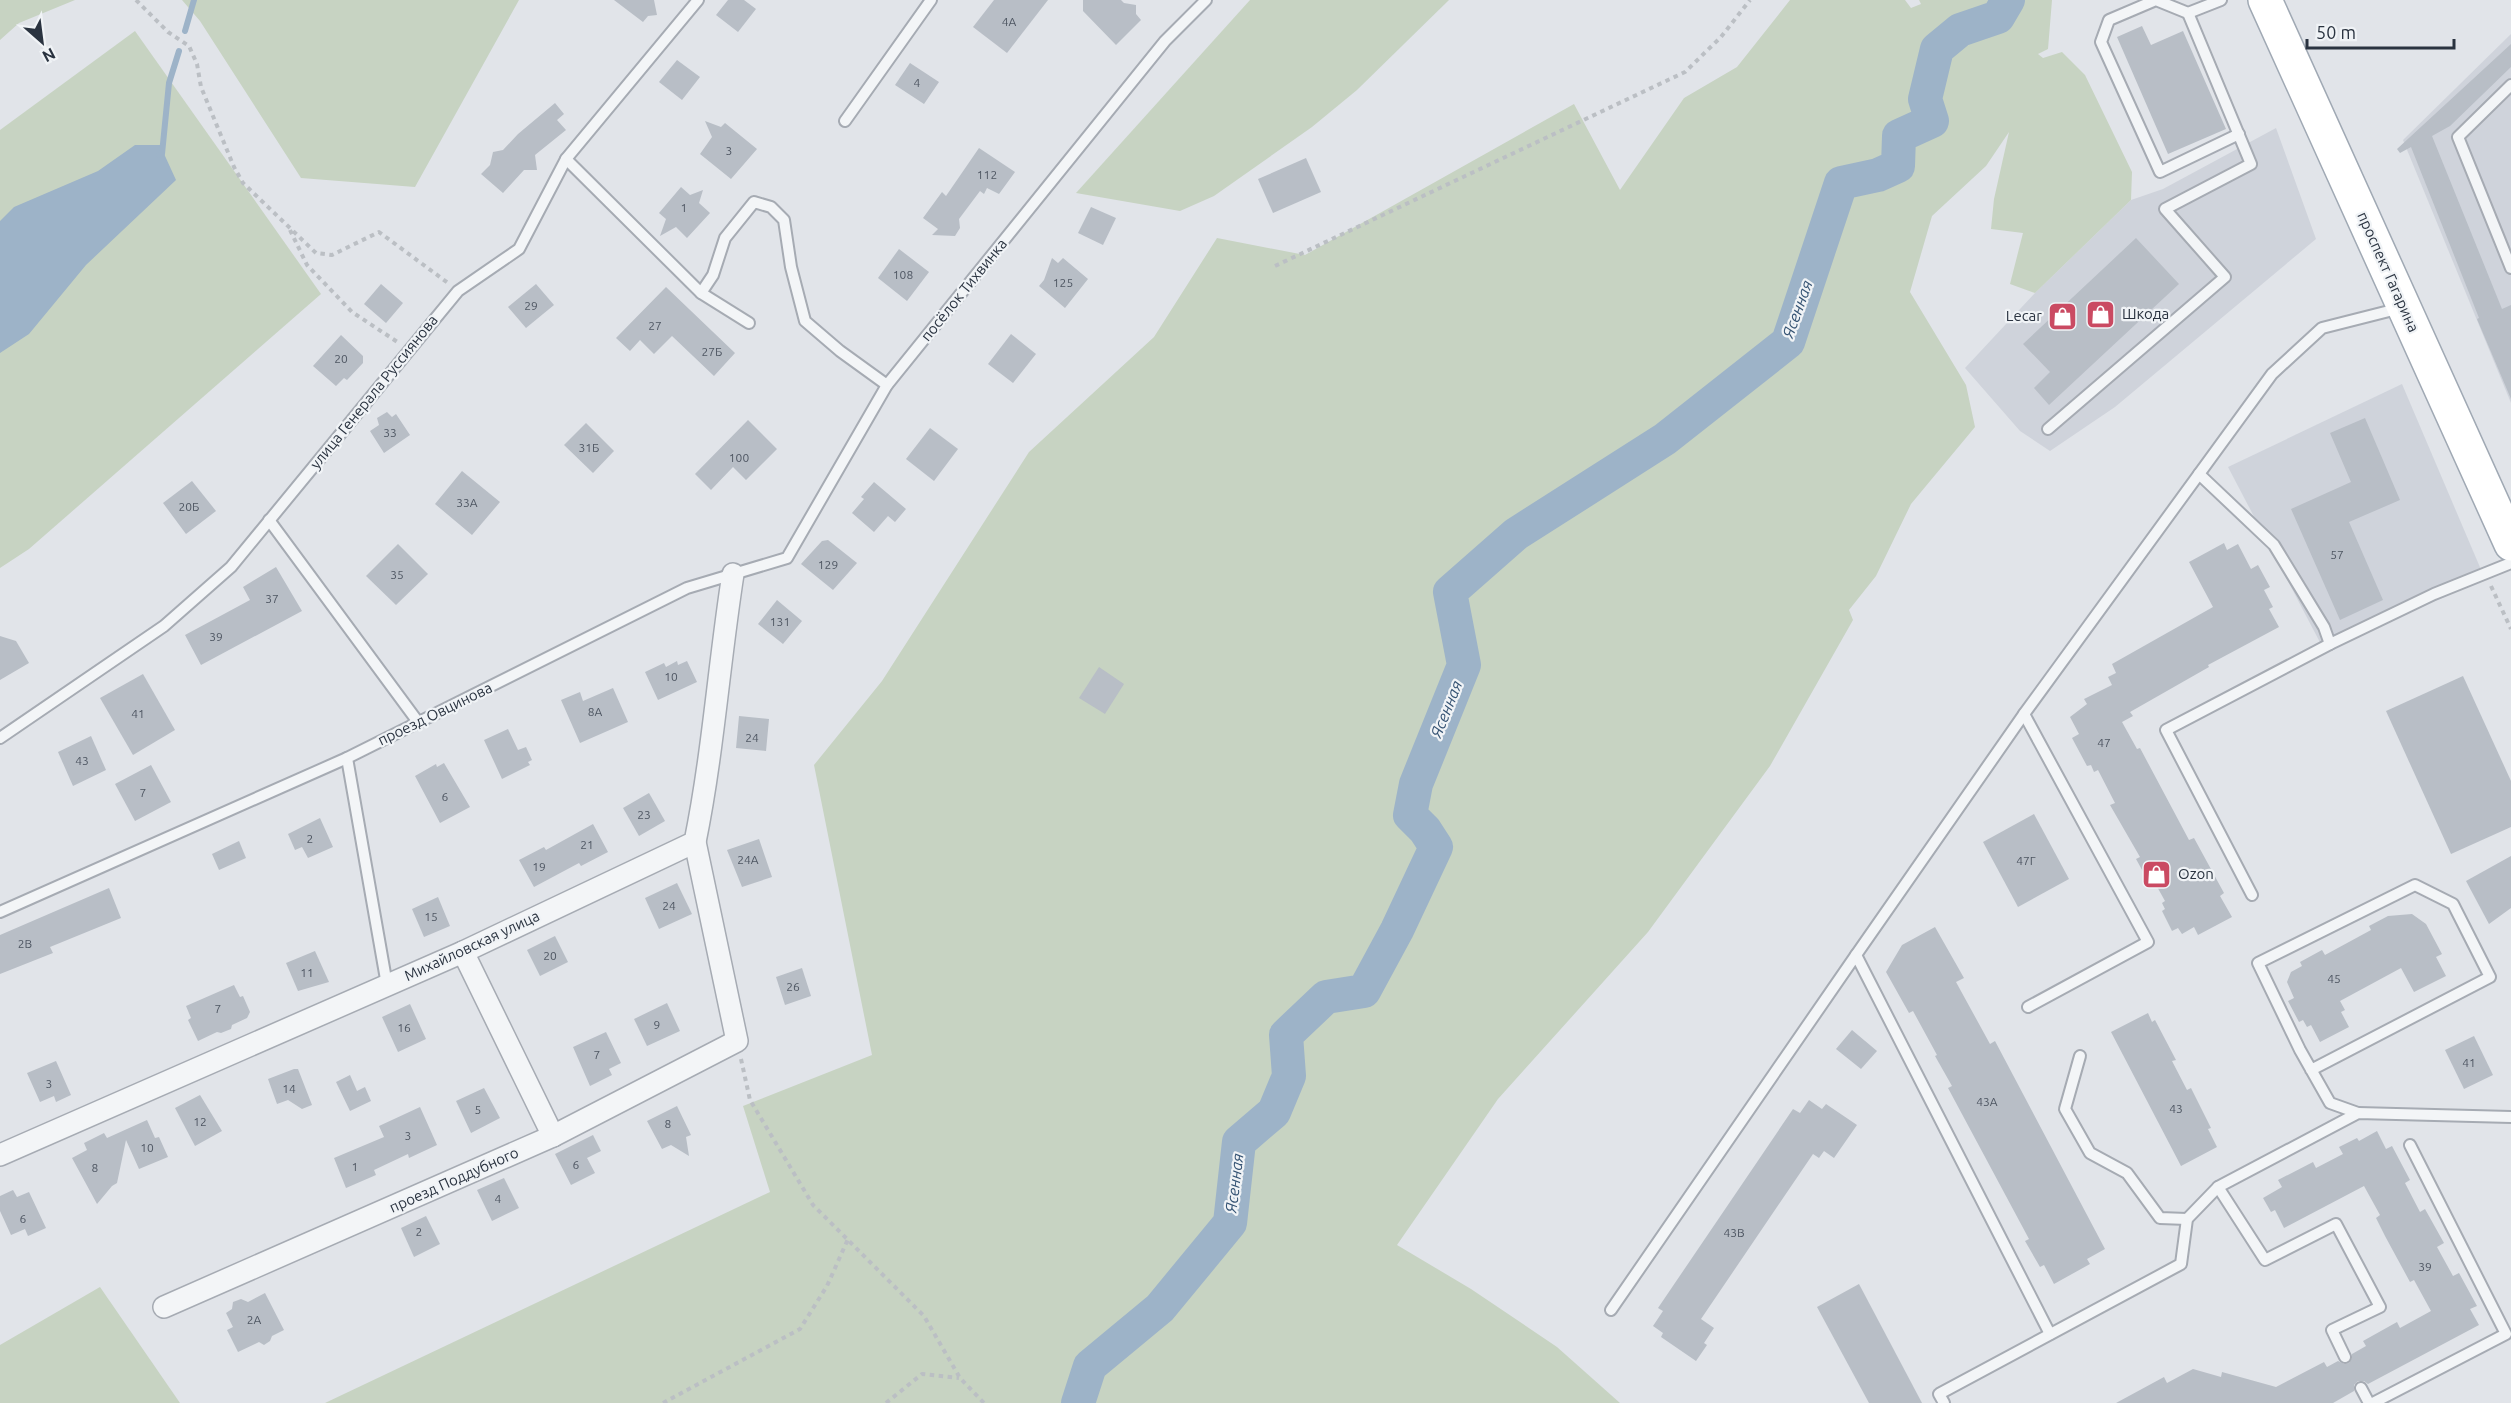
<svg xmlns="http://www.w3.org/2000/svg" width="2511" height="1403" font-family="Ubuntu,sans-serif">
<rect width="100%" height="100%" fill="#e1e4e9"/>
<!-- built -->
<g fill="#cfd3db">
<polygon points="2511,34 2511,403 2403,140"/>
<polygon points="2276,128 2316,239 2115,407 2050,451 2020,431 1965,368 2035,293 2131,200 2163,189"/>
<polygon points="2402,384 2485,579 2324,650 2228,467"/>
</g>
<!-- green -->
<g fill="#c7d3c2">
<polygon points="0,0 75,0 19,23 0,40"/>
<polygon points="182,0 519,0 415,187 301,178 200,21"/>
<polygon points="1250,0 1449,0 1357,90 1312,127 1214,196 1180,211 1076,193"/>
<polygon points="1790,0 1905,0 1911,8 1921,4 1919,0 2052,0 2048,49 2038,54 2043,58 2062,52 2085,75 2132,172 2131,200 2035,293 2010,284 2023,233 1991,229 1994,199 2009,132 1986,166 1932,216 1910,292 1966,385 1975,427 1911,504 1876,576 1849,610 1853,620 1770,766 1648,932 1498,1099 1397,1245 1471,1289 1557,1347 1620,1403 325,1403 770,1192 743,1106 872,1055 814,765 882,681 1029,452 1154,337 1217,238 1305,255 1574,104 1620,190 1684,98 1737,67"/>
<polygon points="135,31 321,294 29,549 0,568 0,130"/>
<polygon points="100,1287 180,1403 0,1403 0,1345"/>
</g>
<!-- water -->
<polygon fill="#9db3c8" points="135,145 160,145 176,180 86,265 29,334 0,353 0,221 14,207 98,171"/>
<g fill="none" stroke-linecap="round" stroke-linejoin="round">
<!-- stream -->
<g stroke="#9db3c8" stroke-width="6">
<polyline points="185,31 194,0"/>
<polyline points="159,155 162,154 169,83 179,51"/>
</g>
<!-- river -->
<polyline stroke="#9db3c8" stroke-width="34" points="1078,1403 1090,1366 1160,1308 1230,1223 1239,1142 1274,1112 1289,1076 1286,1035 1326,997 1364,991 1397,930 1436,847 1425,830 1410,815 1416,784 1464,665 1450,592 1516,534 1665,439 1788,342 1841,183 1878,175 1898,166 1899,136 1932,121 1925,99 1937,49 1960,30 1998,17 2008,0"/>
</g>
<!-- building -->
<g fill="#b8bec6">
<polygon points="614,0 654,0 657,15 648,16 643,22"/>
<polygon points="728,0 744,0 756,9 738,32 716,15"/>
<polygon points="994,0 1048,0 1007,53 973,27"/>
<polygon points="1083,0 1121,0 1124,3 1136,5 1136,14 1141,20 1116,45 1083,11"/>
<polygon points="2142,26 2151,45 2183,31 2226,129 2168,154 2117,37"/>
<polygon points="2511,44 2511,67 2450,126 2432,136 2502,309 2511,305 2511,399 2477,319 2479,318 2411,147 2400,153 2397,149"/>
<polygon points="677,60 700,77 682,100 659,82"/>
<polygon points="910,63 939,82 924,104 895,85"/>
<polygon points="555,103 564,114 557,120 566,130 535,155 537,170 524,170 503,193 481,174 490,165 493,152 503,150 518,134"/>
<polygon points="705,121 721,127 725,123 757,149 731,179 700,154 712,137"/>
<polygon points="979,148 1015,172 999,194 987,188 984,194 980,191 959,219 960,228 955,236 932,235 938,229 923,218 942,192 946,196"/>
<polygon points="1306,158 1321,192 1273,213 1258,179"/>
<polygon points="681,187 690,195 703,190 699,203 710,213 687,238 676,227 660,236 666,219 659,213"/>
<polygon points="1091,207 1116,218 1103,245 1078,233"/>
<polygon points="2136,238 2179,284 2049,405 2034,388 2050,372 2023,344"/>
<polygon points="899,249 929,272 907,301 878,278"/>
<polygon points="1052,258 1058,263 1063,258 1088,279 1065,308 1039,286 1044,280"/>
<polygon points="381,284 403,303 386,323 364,304"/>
<polygon points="536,284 554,305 526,328 508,307"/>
<polygon points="666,287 735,353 714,376 672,336 654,354 640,340 630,351 616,338"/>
<polygon points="1011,334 1036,354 1013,383 988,364"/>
<polygon points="341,335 363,356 363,363 347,380 344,378 336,386 313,366"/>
<polygon points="387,412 392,417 396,414 410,435 384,453 370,431 379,425 377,418"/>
<polygon points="2365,418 2400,500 2349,522 2383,600 2340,620 2291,509 2351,482 2330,433"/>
<polygon points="748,420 777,449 746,480 733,467 711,490 695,474"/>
<polygon points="586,423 614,451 593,473 564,445"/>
<polygon points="930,428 958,449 934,481 906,459"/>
<polygon points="462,471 500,502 472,535 435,504"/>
<polygon points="192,481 216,511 186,534 163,503"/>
<polygon points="874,482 906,509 895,522 888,516 874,532 852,513 864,499 861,497"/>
<polygon points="828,540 857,563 833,590 801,564 822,541"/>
<polygon points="2224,543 2227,550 2238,544 2251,569 2258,565 2270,587 2264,590 2273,607 2269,609 2279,627 2208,665 2209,667 2130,712 2133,716 2122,722 2137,749 2140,748 2189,840 2194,838 2224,893 2220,896 2232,917 2198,935 2194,927 2182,934 2178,928 2172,931 2162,911 2165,909 2162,903 2165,901 2150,874 2146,877 2136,859 2140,857 2110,805 2115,803 2098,770 2094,772 2091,765 2087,766 2072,738 2079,734 2070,717 2087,704 2084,699 2112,685 2108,677 2116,673 2112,664 2213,607 2189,562"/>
<polygon points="398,544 428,574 396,605 366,576"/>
<polygon points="276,567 302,611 201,665 185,635 250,600 243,587"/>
<polygon points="777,600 802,621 783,644 758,624"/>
<polygon points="0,636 16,641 29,663 0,680"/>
<polygon points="677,661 678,665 687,661 697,682 658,700 645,672 664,663 666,667"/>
<polygon points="1099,667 1124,684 1105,714 1079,698"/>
<polygon points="143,674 175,730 133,755 100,698"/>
<polygon points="2463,676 2511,781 2511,827 2451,854 2386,711"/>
<polygon points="613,688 628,722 580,743 561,700 580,692 583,701"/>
<polygon points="739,716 769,719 766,751 736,748"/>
<polygon points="508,729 518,750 526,747 532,760 528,762 530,765 502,779 484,740"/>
<polygon points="91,736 106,770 73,786 58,752"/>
<polygon points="444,763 470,807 440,823 415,776 436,764 437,767"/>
<polygon points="151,765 171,802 135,821 115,784"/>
<polygon points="649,793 665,821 639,836 623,808"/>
<polygon points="2034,814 2069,879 2018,907 1983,842"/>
<polygon points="320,818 333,847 308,858 302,847 295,850 288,834"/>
<polygon points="593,824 608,852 581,866 579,863 534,887 519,860 544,847 546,850"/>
<polygon points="759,839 772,877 742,887 727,850"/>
<polygon points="239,841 246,858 219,870 212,854"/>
<polygon points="2511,856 2511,908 2489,924 2466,881"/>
<polygon points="677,883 692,914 659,929 645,898"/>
<polygon points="109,888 121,918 50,947 53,953 0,974 0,935"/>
<polygon points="438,897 450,926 424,937 412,909"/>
<polygon points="2412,914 2426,924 2442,954 2436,957 2446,976 2414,992 2401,968 2340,1001 2345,1010 2341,1012 2349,1027 2320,1042 2311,1025 2307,1027 2303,1020 2299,1022 2288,1001 2294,998 2287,982 2291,972 2302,966 2300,962 2322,950 2325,955 2371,930 2369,926 2388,916"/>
<polygon points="1935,927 1964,978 1956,982 1990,1044 1995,1041 2105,1249 2087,1259 2090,1264 2054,1284 2044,1265 2040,1267 2025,1241 2029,1239 1948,1088 1952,1086 1935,1056 1937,1055 1913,1011 1909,1013 1886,972 1902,945"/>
<polygon points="555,936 568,962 540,976 527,950"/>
<polygon points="315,951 329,982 298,991 286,963"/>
<polygon points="802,968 811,996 785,1005 776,977"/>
<polygon points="234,985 240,997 243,996 250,1012 247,1018 232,1025 231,1029 221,1033 217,1032 198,1041 188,1020 191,1018 186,1006"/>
<polygon points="667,1003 680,1031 647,1046 634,1019"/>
<polygon points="410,1004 426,1039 398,1052 382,1017"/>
<polygon points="2148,1013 2152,1022 2155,1020 2176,1060 2172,1061 2187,1090 2191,1088 2211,1128 2208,1129 2217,1147 2181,1166 2111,1032"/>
<polygon points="1852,1030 1877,1051 1861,1069 1836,1049"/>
<polygon points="606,1032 621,1063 609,1069 612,1075 590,1086 573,1047"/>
<polygon points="2474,1036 2493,1075 2464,1089 2445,1050"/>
<polygon points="56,1061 71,1095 56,1102 54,1096 40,1102 27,1073"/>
<polygon points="294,1069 298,1069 312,1105 302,1109 288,1100 277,1104 268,1079"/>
<polygon points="350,1075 357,1091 365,1087 371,1101 350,1111 336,1082"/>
<polygon points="484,1088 500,1118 471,1133 456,1101"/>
<polygon points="200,1095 222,1131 195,1146 175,1108"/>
<polygon points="1809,1100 1822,1109 1826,1104 1857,1125 1834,1158 1824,1151 1819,1158 1813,1154 1701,1319 1714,1328 1704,1343 1707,1345 1696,1361 1661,1337 1663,1333 1653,1326 1663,1311 1658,1308 1793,1109 1800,1113"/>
<polygon points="677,1106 691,1135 686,1137 689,1156 671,1145 662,1149 647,1121"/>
<polygon points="420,1107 437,1145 409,1158 408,1154 374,1170 376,1175 346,1188 334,1158 384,1137 379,1126"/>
<polygon points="147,1120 155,1138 159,1137 168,1157 139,1169 126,1140 117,1183 112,1186 97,1204 72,1158 87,1150 84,1143 104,1133 107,1138"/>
<polygon points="2377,1131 2386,1149 2392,1146 2410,1180 2405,1183 2420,1212 2425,1209 2444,1243 2437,1247 2453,1276 2459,1273 2477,1306 2470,1309 2479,1325 2368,1384 2364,1381 2358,1381 2354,1385 2354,1391 2333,1403 2116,1403 2164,1377 2167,1383 2193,1369 2221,1377 2222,1372 2276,1387 2324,1362 2327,1367 2338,1361 2344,1364 2349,1363 2352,1358 2352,1354 2366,1346 2363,1341 2397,1322 2400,1328 2431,1311 2414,1280 2410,1282 2385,1236 2376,1218 2380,1215 2364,1186 2284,1228 2275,1210 2271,1212 2263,1198 2282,1187 2278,1180 2313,1162 2316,1168 2343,1154 2339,1147 2357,1138 2359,1141"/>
<polygon points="593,1135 601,1151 587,1158 595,1173 571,1185 555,1154"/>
<polygon points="504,1178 519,1208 492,1221 477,1190"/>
<polygon points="13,1190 17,1197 29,1192 46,1228 28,1236 25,1229 11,1235 0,1211 0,1196"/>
<polygon points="426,1216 440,1244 414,1257 401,1228"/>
<polygon points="1859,1284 1922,1403 1869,1403 1817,1307"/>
<polygon points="265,1293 284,1330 272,1336 270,1341 264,1345 259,1342 238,1352 227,1330 233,1327 226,1313 232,1309 233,1302 241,1299 248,1302"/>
</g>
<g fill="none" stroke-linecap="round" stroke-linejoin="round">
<defs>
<g id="service">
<polyline points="2221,0 2188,13 2156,0 2109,20 2101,42 2160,172 2239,134"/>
<polyline points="2511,85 2458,137 2511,268"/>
<polyline points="845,121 931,0"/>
<polyline points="566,159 701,293 713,275 725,238 754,202 771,207 784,220 791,267 805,321 840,351 887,385"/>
<polyline points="701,293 749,323"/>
<polyline points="2048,429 2225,277 2165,209 2251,164 2188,13"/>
<polyline points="2199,474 2274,545 2324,627 2330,644"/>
<polyline points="269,520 418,722"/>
<polyline points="0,738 164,626 231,567 458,291 519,249 566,159 698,0"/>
<polyline points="2252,895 2166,730 2330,644 2434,594 2511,563"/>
<polyline points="0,912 347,758"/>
<polyline points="1856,955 2024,714"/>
<polyline points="387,985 347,758 687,588 787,558 887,385 1165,41 1206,0"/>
<polyline points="2028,1007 2148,942 2024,714 2272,374 2322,328 2401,308"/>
<polyline points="2080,1056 2065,1109 2090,1153 2127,1173 2160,1218 2187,1219"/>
<polyline points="2311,1070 2490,977 2453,904 2415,885 2258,963 2300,1050 2330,1103 2358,1113"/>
<polyline points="1611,1310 1856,955 2050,1334"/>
<polyline points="2345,1357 2332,1330 2380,1307 2336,1224 2265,1260 2218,1187 2358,1113 2511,1117"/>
<polyline points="2361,1388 2369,1403"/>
<polyline points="1944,1403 1939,1394 2181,1264 2187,1219 2218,1187"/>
<polyline points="2373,1403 2506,1334 2410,1145"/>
</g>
<g id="minor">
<polyline points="463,952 553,1136"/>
<path d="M0 1155 463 952 695 842C713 754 719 663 733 574"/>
<polyline points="164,1307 553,1136 737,1041 695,842"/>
</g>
<polyline id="primary" points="2265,0 2511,544"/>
</defs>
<!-- service casing -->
<use href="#service" stroke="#a6abb3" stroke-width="14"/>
<!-- minor casing -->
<use href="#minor" stroke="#a6abb3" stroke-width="24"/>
<!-- primary casing -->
<use href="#primary" stroke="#a0a9b4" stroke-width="36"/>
<!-- path -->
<g stroke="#bbbfc4" stroke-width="4" stroke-dasharray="4.5 4.5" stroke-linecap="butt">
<polyline points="136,0 168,32 189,46 197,64 201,87 234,167 243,183 316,253 332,255 379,232 448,283"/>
<polyline points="290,230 307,265 352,312 399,343"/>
<polyline points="1275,266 1685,72 1721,37 1750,0"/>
<polyline points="2491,586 2511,629"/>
<polyline points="741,1059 750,1100 813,1205 924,1316 960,1378 984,1403"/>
<polyline points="663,1403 800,1329 827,1286 848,1239"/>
<polyline points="886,1403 922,1374 959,1378"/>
</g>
<!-- service -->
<use href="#service" stroke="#f3f5f7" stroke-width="10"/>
<!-- minor -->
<use href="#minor" stroke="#f3f5f7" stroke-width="21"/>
<!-- primary -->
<use href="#primary" stroke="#fff" stroke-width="33"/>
</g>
<!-- icons -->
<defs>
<symbol id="shop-square" viewBox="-11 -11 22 22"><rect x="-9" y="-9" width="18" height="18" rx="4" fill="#ca4a62" stroke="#f0f3f6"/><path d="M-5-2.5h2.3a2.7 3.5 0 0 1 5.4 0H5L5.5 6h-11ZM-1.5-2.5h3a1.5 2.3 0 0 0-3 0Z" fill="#fff"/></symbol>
</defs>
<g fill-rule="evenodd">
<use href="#shop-square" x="2084" y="298" width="33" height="33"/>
<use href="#shop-square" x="2046" y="300" width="33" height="33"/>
<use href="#shop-square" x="2140" y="858" width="33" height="33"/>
</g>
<g text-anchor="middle" stroke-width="4.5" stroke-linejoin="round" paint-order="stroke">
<!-- number labels -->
<g font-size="12" fill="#4e5662">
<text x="1009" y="26">4А</text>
<text x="917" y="87">4</text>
<text x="729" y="155">3</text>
<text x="987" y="179">112</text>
<text x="684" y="212">1</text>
<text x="903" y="279">108</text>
<text x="1063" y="287">125</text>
<text x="531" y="310">29</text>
<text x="655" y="330">27</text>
<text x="712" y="356">27Б</text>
<text x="341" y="363">20</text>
<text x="390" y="437">33</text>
<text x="589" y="452">31Б</text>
<text x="739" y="462">100</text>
<text x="467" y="507">33А</text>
<text x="189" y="511">20Б</text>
<text x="2337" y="559">57</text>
<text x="828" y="569">129</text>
<text x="397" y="579">35</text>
<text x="272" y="603">37</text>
<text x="780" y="626">131</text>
<text x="216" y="641">39</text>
<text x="671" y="681">10</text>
<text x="595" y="716">8А</text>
<text x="138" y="718">41</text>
<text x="752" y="742">24</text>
<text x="2104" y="747">47</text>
<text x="82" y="765">43</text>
<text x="143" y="797">7</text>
<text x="445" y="801">6</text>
<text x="644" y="819">23</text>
<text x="310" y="843">2</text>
<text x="587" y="849">21</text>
<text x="748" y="864">24А</text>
<text x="2026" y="865">47Г</text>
<text x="539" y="871">19</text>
<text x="669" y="910">24</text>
<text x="431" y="921">15</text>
<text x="25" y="948">2В</text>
<text x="550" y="960">20</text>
<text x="307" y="977">11</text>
<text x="2334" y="983">45</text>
<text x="793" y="991">26</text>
<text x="218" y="1013">7</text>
<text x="657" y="1029">9</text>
<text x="404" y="1032">16</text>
<text x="597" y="1059">7</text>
<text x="2469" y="1067">41</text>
<text x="49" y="1088">3</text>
<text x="289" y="1093">14</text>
<text x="1987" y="1106">43А</text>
<text x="2176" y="1113">43</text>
<text x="478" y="1114">5</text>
<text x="200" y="1126">12</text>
<text x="668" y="1128">8</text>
<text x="408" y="1140">3</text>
<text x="147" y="1152">10</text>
<text x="576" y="1169">6</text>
<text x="355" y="1171">1</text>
<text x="95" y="1172">8</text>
<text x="498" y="1203">4</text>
<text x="23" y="1223">6</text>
<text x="419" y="1236">2</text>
<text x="1734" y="1237">43В</text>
<text x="2425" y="1271">39</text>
<text x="254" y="1324">2А</text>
</g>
<!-- street labels -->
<g font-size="15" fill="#2a3340" stroke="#f0f3f6">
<text transform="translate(2388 272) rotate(66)" y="5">проспект Гагарина</text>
<text transform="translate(964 290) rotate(-51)" y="5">посёлок Тихвинка</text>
<text transform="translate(374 392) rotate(-51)" y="5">улица Генерала Руссиянова</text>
<text transform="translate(435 714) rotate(-26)" y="5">проезд Овцинова</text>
<text transform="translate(472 946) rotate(-25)" y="5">Михайловская улица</text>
<text transform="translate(454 1180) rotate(-24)" y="5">проезд Поддубного</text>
</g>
<!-- poi labels -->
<g font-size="15" fill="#2a3340" stroke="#f0f3f6" text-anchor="start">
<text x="2122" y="319">Шкода</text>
<text x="2042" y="321" text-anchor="end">Lecar</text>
<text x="2178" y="879">Ozon</text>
</g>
<!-- water labels -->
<g font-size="16" font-style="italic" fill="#355373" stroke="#f0f3f6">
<text transform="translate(1797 309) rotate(-70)" y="6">Ясенная</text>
<text transform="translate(1446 709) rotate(-68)" y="6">Ясенная</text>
<text transform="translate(1234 1183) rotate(-83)" y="6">Ясенная</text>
</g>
</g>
<!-- north arrow -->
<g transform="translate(42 42) rotate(152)" stroke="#f0f3f6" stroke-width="4.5" paint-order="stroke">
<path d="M0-4.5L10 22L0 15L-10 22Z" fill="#2a3340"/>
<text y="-9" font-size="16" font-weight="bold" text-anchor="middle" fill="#2a3340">N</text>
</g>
<!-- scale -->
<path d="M2307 39v9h147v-9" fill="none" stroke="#2a3340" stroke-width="3"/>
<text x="2316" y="39" font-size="18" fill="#2a3340" stroke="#f0f3f6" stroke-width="4.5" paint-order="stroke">50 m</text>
</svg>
